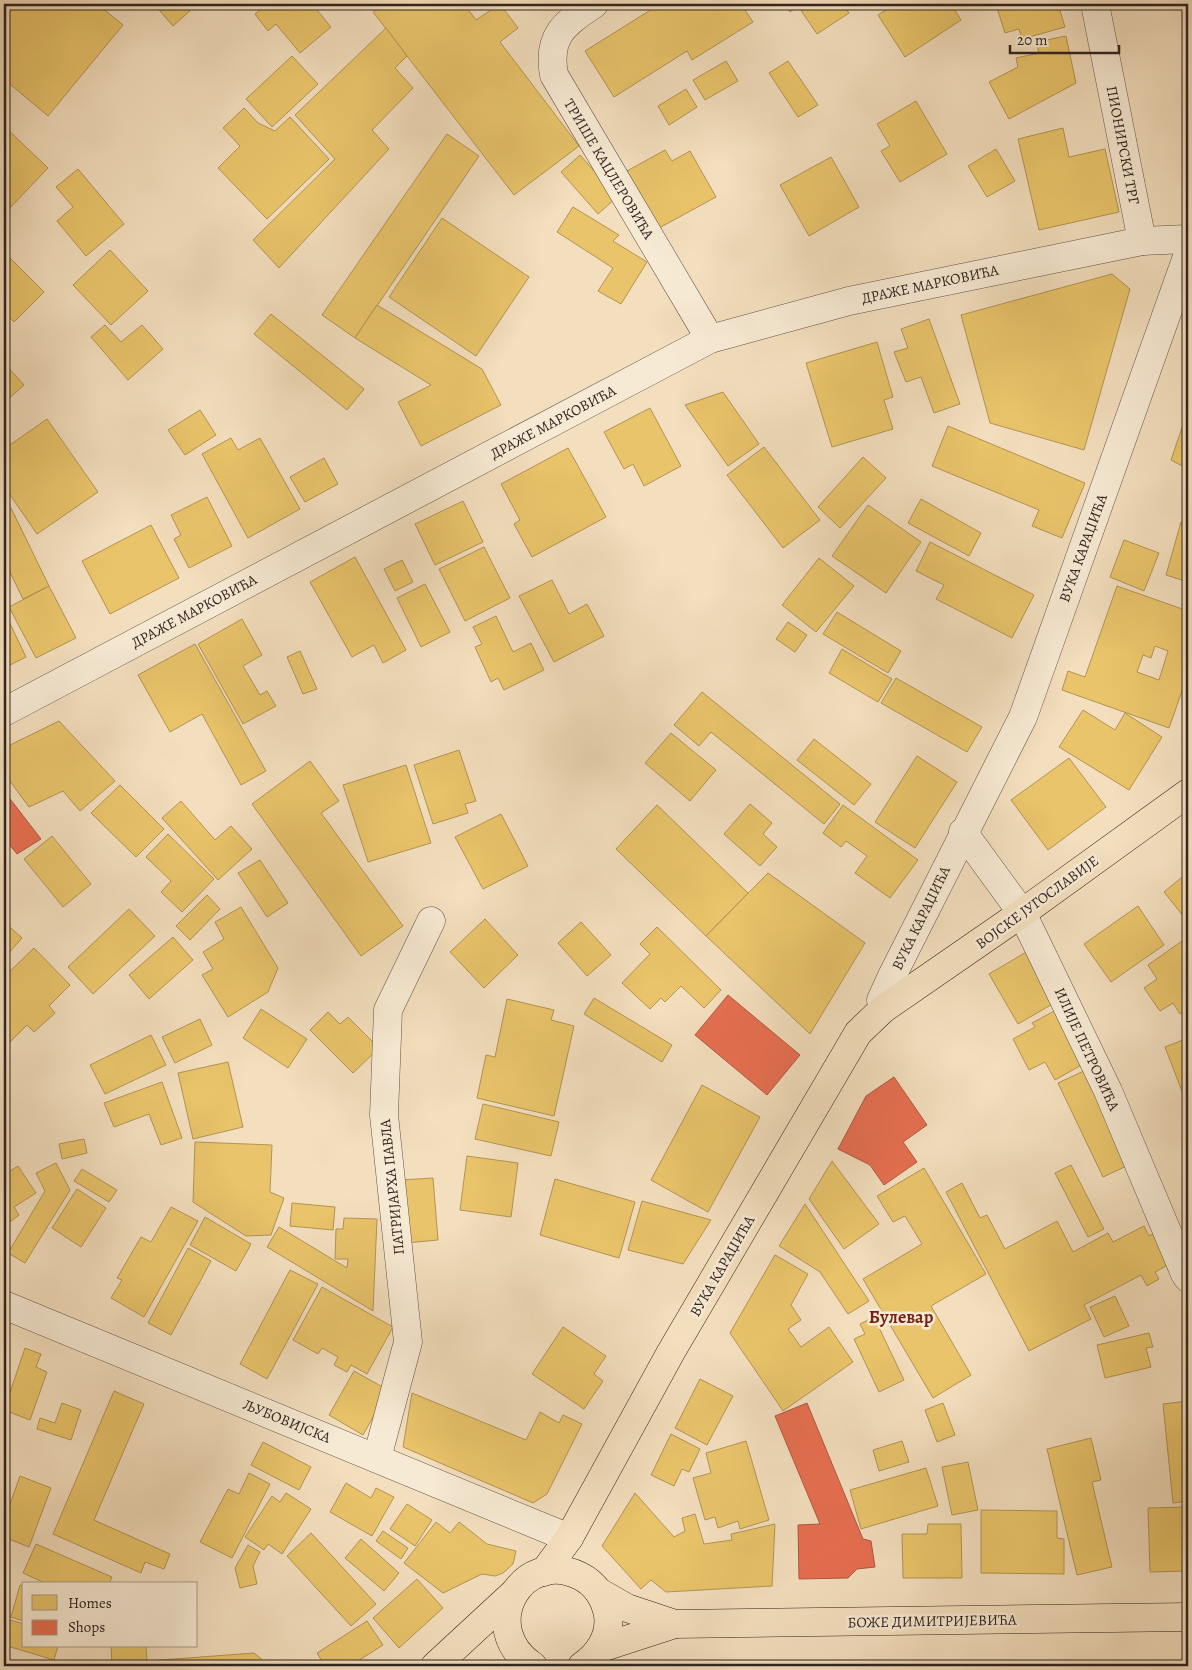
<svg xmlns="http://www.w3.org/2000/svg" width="1192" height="1670" font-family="Alegreya,serif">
<rect width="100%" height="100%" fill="#f3debd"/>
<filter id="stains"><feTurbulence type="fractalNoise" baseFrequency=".004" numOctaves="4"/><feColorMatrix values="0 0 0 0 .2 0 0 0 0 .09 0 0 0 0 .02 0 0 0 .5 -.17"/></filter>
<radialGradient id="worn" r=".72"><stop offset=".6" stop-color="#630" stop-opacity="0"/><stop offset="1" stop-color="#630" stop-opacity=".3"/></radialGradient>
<!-- homes -->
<g fill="#e9c46a" stroke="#b29454" fill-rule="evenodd">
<polygon points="4,4 97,4 123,25 48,116 4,79"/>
<polygon points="154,4 187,4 192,9 173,26"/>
<polygon points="192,4 205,4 197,10"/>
<polygon points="259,4 312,4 331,27 300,53 276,24 268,31 255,14 262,8"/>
<polygon points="384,4 464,4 476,20 500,4 518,28 500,42 579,146 514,195 373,12"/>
<polygon points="660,4 666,10 676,4 741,4 753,22 692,60 687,51 614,97 585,51"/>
<polygon points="785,4 842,4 849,13 817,34 798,6 790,12"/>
<polygon points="895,4 951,4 961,20 905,57 878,15"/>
<polygon points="1010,4 1058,4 1065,27 1022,39 1019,29 1005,33 997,8"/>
<polygon points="386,28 407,56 395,68 413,88 372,130 389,149 279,268 253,240 335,159 295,115"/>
<polygon points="1066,36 1076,83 1009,119 989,82 1018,67 1016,58 1039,53 1036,42"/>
<polygon points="292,56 318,84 272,127 246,99"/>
<polygon points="726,61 738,81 705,100 693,80"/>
<polygon points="788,61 818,105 798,117 769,73"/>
<polygon points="686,89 697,107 669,125 658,106"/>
<polygon points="916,101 947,154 900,182 881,151 890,146 877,124"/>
<polygon points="244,108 258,123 275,131 290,117 329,159 267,219 218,168 240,146 223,128"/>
<polygon points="4,126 48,168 8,210 4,207"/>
<polygon points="1063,128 1069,157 1105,149 1119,212 1039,230 1018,139"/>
<polygon points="447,134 479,156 355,338 322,315"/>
<polygon points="996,149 1015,181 987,197 968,166"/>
<polygon points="665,150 672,161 690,151 716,197 659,228 627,171"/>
<polygon points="580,155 617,197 598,214 561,172"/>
<polygon points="831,157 859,207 809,236 780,185"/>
<polygon points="78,169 124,224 86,256 57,221 73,207 56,187"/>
<polygon points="573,207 619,235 613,241 647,262 621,304 598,291 613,268 557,232"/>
<polygon points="442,218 529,277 476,356 389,297"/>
<polygon points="110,250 148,291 111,325 73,285"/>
<polygon points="7,255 44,292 14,322 4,312 4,258"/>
<polygon points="1112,274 1130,289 1084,450 990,423 961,315"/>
<polygon points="377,305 482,369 501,405 421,446 398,402 431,385 355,338"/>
<polygon points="271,314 364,389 347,410 254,334"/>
<polygon points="929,319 960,404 934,413 921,377 906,382 894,352 908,348 901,329"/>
<polygon points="105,325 121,342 142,325 163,349 128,380 91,337"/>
<polygon points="877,342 893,397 884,400 893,429 832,447 806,363"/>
<polygon points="4,363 24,385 4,403"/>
<polygon points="723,392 759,444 728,466 685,405"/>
<polygon points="650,408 681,466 644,486 633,464 624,469 604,432"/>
<polygon points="200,410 216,435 185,455 168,430"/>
<polygon points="1188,410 1188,469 1171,460"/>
<polygon points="47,419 98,492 37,534 4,486 4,449"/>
<polygon points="948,426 1085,483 1062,538 1032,526 1039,510 932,466"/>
<polygon points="231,438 238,450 260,438 300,509 248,538 202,454"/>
<polygon points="764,447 820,520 783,548 727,475"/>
<polygon points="568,448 606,517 532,557 514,524 520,520 501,484"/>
<polygon points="863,457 886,478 840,528 818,507"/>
<polygon points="324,458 338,484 305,502 290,477"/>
<polygon points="207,497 232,546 189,568 174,539 181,535 171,515"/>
<polygon points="921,499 981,533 969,556 908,523"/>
<polygon points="463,501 483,542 435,565 415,524"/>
<polygon points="868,505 921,542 886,593 832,556"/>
<polygon points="11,508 49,586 23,599 4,560 4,512"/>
<polygon points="1181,522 1188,525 1188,582 1166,575"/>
<polygon points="151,525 179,578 110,614 82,561"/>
<polygon points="1124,540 1159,553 1144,591 1110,577"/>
<polygon points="930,542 1034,595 1012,638 936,599 944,585 916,571"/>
<polygon points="484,547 510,598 465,621 439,569"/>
<polygon points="355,557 406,650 383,663 374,645 352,657 310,582"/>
<polygon points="819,558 854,586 816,632 782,605"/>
<polygon points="402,560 413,582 395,591 384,569"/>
<polygon points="552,580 569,614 587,604 604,636 554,662 519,596"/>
<polygon points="425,584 450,632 421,647 397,598"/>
<polygon points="49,586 76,638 36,658 9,607"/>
<path d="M1117 586 1188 611V674L1169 728 1062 690 1068 671 1085 677ZM1155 646 1168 651 1159 680 1137 672 1143 655 1151 658Z"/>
<polygon points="4,611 26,657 4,668"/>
<polygon points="837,612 901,651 888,673 823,634"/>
<polygon points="496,616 513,652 531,643 544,670 504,690 498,678 491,682 475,647 482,644 473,627"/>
<polygon points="242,619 262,655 243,666 260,695 267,691 276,706 243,724 198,644"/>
<polygon points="788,622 807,635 795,652 776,639"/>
<polygon points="195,644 266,771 241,785 202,714 170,732 138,675"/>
<polygon points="842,649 892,679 878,702 829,673"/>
<polygon points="300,651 317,689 303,694 287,657"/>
<polygon points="896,678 982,727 967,752 881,703"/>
<polygon points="702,692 840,804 824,824 711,732 699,746 674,725"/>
<polygon points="1083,710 1115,730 1125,713 1162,737 1129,790 1059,747"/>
<polygon points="59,721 115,781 80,811 63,791 29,807 4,773 4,748"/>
<polygon points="671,733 716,770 690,801 645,763"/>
<polygon points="814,739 871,784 854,805 797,760"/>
<polygon points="459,750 476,801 465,804 468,813 433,824 414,765"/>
<polygon points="917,756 957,782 915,848 875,822"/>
<polygon points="1069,758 1106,807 1048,850 1011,800"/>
<polygon points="310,761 339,801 321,813 403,926 361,956 252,804"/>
<polygon points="406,765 431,843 368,862 343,785"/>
<polygon points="120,785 164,829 136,857 91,813"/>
<polygon points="181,801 215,840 231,826 252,849 218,880 162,818"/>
<polygon points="750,804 772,823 763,834 777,847 760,866 724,834"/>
<polygon points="657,805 748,893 706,936 616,849"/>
<polygon points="843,805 918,860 890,898 855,873 867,856 846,841 841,847 823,833"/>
<polygon points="501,814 528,866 483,889 455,837"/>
<polygon points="168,834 214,879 182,912 161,892 171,881 146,857"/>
<polygon points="52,836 91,884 63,907 24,859"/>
<polygon points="260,860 288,903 267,917 238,873"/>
<polygon points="1188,872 1188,922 1164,892"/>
<polygon points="768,873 865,943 810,1034 706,936"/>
<polygon points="207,895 220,909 190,940 176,926"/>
<polygon points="1138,906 1164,945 1111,982 1084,944"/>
<polygon points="241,907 278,968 268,992 228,1017 202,975 213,969 203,952 224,939 215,922"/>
<polygon points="129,909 155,936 93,994 68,967"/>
<polygon points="485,919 518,955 484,988 450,952"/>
<polygon points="4,922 22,938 7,955 4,953"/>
<polygon points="581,922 611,955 587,976 558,943"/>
<polygon points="657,927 721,990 704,1008 681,986 665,1002 661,998 650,1009 622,983 650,954 640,944"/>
<polygon points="173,937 193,960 149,999 129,975"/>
<polygon points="1182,941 1188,951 1188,1009 1180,1014 1173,1003 1160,1011 1144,988 1157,979 1148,965"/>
<polygon points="34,948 70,985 49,1006 55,1013 34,1032 27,1025 10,1042 4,1035 4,977"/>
<polygon points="1028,951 1056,1002 1018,1024 989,974"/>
<polygon points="594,998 672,1045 662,1062 584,1014"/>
<polygon points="507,999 554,1010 551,1020 574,1026 554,1116 477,1098 486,1055 495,1057"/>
<polygon points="261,1009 307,1039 288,1068 243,1038"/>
<polygon points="1056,1010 1085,1063 1055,1080 1045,1062 1029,1070 1013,1039 1035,1027 1032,1023"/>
<polygon points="328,1012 340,1024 348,1017 379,1048 353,1073 310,1030"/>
<polygon points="200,1019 212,1045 175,1063 162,1037"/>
<polygon points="151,1035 166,1065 105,1094 90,1065"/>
<polygon points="1188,1038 1188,1107 1165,1047"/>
<polygon points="228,1062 243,1127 193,1139 178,1073"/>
<polygon points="1086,1070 1131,1164 1103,1177 1058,1083"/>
<polygon points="162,1082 182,1138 161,1145 149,1114 114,1127 104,1103"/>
<polygon points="702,1085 760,1117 708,1212 651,1180"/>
<polygon points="483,1104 559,1122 551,1156 475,1139"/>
<polygon points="84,1139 87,1153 62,1159 59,1144"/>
<polygon points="195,1142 272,1145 270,1192 284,1198 271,1235 246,1236 193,1202"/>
<polygon points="467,1156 518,1163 511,1217 460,1210"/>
<polygon points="832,1161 879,1224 844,1249 809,1199"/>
<polygon points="56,1163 70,1190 25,1263 8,1253 45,1191 36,1173"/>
<polygon points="1071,1165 1104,1229 1088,1237 1055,1173"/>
<polygon points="18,1166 36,1193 14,1207 19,1215 4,1226 4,1175"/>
<polygon points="924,1168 986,1274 931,1306 971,1375 933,1398 863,1279 922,1244 905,1216 893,1222 877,1196"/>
<polygon points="82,1169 117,1190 109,1202 74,1181"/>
<polygon points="433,1178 438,1240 406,1243 400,1180"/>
<polygon points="555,1179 635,1202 619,1258 540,1235"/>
<polygon points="962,1183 980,1218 987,1215 1005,1249 1057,1221 1073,1252 1108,1233 1113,1242 1144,1226 1149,1236 1159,1231 1175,1261 1155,1272 1159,1279 1147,1286 1141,1275 1084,1305 1091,1319 1029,1351 946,1192"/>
<polygon points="77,1189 106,1208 81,1247 52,1228"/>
<polygon points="642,1201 711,1220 683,1264 628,1250"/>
<polygon points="292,1203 335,1207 333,1230 290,1226"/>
<polygon points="805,1204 869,1301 848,1314 820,1272 779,1246"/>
<polygon points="171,1207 198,1221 144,1317 111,1298 122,1280 117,1278 141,1237 151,1242"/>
<polygon points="205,1217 251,1244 236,1271 190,1245"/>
<polygon points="344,1218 377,1219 373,1311 267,1247 279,1227 347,1268 348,1259 335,1259 336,1229 343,1229"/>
<polygon points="188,1248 211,1261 171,1335 148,1323"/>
<polygon points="775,1255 808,1274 791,1305 801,1320 788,1329 801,1347 829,1327 853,1362 783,1411 730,1333"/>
<polygon points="290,1270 318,1284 267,1379 240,1364"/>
<polygon points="322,1287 393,1327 367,1374 351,1365 347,1372 334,1365 338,1357 322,1348 318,1354 293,1340"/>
<polygon points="1115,1296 1129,1326 1104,1337 1090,1307"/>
<polygon points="874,1317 904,1380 879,1392 854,1339 865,1334 860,1324"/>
<polygon points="563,1327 606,1356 594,1374 603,1381 584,1409 532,1374"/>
<polygon points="1149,1333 1153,1347 1146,1348 1151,1367 1105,1378 1097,1345"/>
<polygon points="25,1348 41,1354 36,1367 47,1372 30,1420 4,1410"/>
<polygon points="354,1371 388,1390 363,1435 329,1415"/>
<polygon points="700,1379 733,1396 707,1445 675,1428"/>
<polygon points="114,1391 144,1404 94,1520 170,1554 164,1569 145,1562 141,1573 53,1534"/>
<polygon points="412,1393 526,1440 540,1412 559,1423 563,1415 582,1424 547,1494 533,1503 403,1447"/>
<polygon points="1188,1401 1188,1501 1173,1503 1163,1404"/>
<polygon points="62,1403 81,1410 71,1440 37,1429 40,1418 55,1423"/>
<polygon points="943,1403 955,1435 937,1442 925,1410"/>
<polygon points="4,1428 9,1431 4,1442"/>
<polygon points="671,1434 700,1449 689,1472 682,1469 674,1486 651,1475"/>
<polygon points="1091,1438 1101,1480 1092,1482 1112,1567 1077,1575 1047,1449"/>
<polygon points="746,1441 769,1520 740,1529 738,1521 718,1528 715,1517 705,1520 693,1478 711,1473 706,1453"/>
<polygon points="902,1441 909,1462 879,1471 873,1450"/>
<polygon points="263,1442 311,1467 299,1490 251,1465"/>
<polygon points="968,1462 978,1510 952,1515 942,1467"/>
<polygon points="926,1468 938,1506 861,1529 850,1490"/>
<polygon points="249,1473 270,1484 232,1558 200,1542 228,1489 239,1494"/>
<polygon points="20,1476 51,1488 29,1547 4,1537 4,1501 10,1504"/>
<polygon points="346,1483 371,1498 376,1488 394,1497 372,1536 330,1512"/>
<polygon points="286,1493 311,1509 282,1554 268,1544 264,1550 245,1537 272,1496 280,1502"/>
<polygon points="635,1493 674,1537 685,1531 682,1518 695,1514 704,1544 732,1540 731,1534 775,1524 772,1586 666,1592 651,1580 641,1589 602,1546"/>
<polygon points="407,1504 432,1520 415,1546 390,1529"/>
<polygon points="1188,1507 1188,1571 1150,1572 1148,1508"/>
<polygon points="981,1510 1057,1511 1057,1538 1064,1539 1064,1574 981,1573"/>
<polygon points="436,1522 450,1533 459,1522 487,1544 516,1551 513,1564 503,1573 495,1576 482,1574 443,1593 404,1563"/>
<polygon points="928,1524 961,1524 962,1578 903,1578 902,1534 927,1534"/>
<polygon points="383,1531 408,1548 401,1559 376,1541"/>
<polygon points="311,1533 376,1604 351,1626 287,1556"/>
<polygon points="361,1539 399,1573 384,1591 345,1558"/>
<polygon points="36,1544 112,1577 109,1584 47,1584 23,1573"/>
<polygon points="248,1545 260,1552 253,1566 257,1584 240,1588 235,1568"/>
<polygon points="417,1579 443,1608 399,1648 373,1618"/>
<polygon points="20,1585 24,1586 24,1621 11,1617"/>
<polygon points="10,1620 24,1624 24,1646 58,1646 54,1660 4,1645"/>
<polygon points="367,1621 383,1645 350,1666 325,1666 317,1653"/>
<polygon points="111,1646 146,1646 147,1661 254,1653 270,1666 94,1666 112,1665"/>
</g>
<!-- shops -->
<g fill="#e76f51" stroke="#b05842">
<polygon points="4,791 41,839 17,854 4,838"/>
<polygon points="728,995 800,1055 767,1095 695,1035"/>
<polygon points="894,1077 927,1125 903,1142 917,1162 884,1185 870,1165 838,1149 866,1096"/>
<polygon points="807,1403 863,1539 871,1541 875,1567 857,1569 848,1578 799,1579 798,1525 820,1524 775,1416"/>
</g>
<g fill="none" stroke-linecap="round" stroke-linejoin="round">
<defs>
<g id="minor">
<path d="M594 4C564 24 547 36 554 75L710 339"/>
<polyline points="1095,4 1142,241"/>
<polyline points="4,712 710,339 849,301 1142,241 1188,239"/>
<polyline points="963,832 1022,913 1108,1091 1185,1274 1188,1278"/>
<polyline points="883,1009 881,1000 892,976 1023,717 1188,254"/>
<polyline points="4,1305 569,1538"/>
<polyline points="377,1458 408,1342 384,1115 388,1010 431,921"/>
</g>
<g id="major">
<polyline points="544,1572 569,1538 671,1352 858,1033 883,1009 1022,913 1188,793"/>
<polyline points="599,1592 627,1608 675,1624 1188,1617"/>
<polyline points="601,1648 675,1624"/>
<polyline points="435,1666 514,1593"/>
<path d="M533 1666C476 1628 521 1547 580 1576 596 1584 605 1599 608 1615 611 1637 598 1655 582 1666"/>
</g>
</defs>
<!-- minor casing -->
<use href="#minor" stroke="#615246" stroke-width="29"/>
<!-- major casing -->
<use href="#major" stroke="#30241f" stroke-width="29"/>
<!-- minor -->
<use href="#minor" stroke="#f7ead4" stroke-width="28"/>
<!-- major -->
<use href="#major" stroke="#f3debd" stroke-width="28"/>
</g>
<g text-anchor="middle" stroke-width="5" stroke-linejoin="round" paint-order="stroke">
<!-- street labels -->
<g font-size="15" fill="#30241f" stroke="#f7ead4">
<text transform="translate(1123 145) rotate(79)" y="5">ПИОНИРСКИ ТРГ</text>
<text transform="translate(609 169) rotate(59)" y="5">ТРИШЕ КАЦЛЕРОВИЋА</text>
<text transform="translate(930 284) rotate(-12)" y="5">ДРАЖЕ МАРКОВИЋА</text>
<text transform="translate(553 422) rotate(-28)" y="5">ДРАЖЕ МАРКОВИЋА</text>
<text transform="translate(1083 548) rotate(-70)" y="5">ВУКА КАРАЏИЋА</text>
<text transform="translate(194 611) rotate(-28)" y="5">ДРАЖЕ МАРКОВИЋА</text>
<text transform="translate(1037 902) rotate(-36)" y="5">ВОЈСКЕ ЈУГОСЛАВИЈЕ</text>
<text transform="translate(921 918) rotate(-64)" y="5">ВУКА КАРАЏИЋА</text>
<text transform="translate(1087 1049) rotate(65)" y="5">ИЛИЈЕ ПЕТРОВИЋА</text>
<text transform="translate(392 1187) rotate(-96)" y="5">ПАТРИЈАРХА ПАВЛА</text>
<text transform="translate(722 1266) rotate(-60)" y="5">ВУКА КАРАЏИЋА</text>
<text transform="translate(287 1421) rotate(22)" y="5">ЉУБОВИЈСКА</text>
<text transform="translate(932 1621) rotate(-1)" y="5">БОЖЕ ДИМИТРИЈЕВИЋА</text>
</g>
<!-- quarter labels -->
<g font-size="18" font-weight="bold" fill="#7a1f14" stroke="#f7ead4">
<text x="901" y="1323">Булевар</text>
</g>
</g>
<!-- margin -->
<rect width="1192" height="1670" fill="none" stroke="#f3debd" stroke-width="20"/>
<rect x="5" y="5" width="1182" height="1660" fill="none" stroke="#30241f" stroke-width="2.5"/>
<rect x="10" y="10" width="1172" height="1650" fill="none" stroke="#30241f"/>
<!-- legend -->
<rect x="22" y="1582" width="175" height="65" fill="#f7ead4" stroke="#a79b8c"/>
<rect x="32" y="1595" width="25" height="15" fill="#e9c46a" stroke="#a79b8c"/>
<text x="68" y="1608" font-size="15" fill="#30241f">Homes</text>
<rect x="32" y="1620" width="25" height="15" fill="#e76f51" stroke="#a79b8c"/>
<text x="68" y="1632" font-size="15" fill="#30241f">Shops</text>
<!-- scale -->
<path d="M1010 45v8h109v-8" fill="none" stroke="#30241f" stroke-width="2.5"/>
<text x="1017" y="45" font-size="15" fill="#30241f" stroke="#f7ead4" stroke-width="4" paint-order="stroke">20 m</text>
<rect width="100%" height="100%" filter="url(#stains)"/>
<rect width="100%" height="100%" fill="url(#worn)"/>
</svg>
